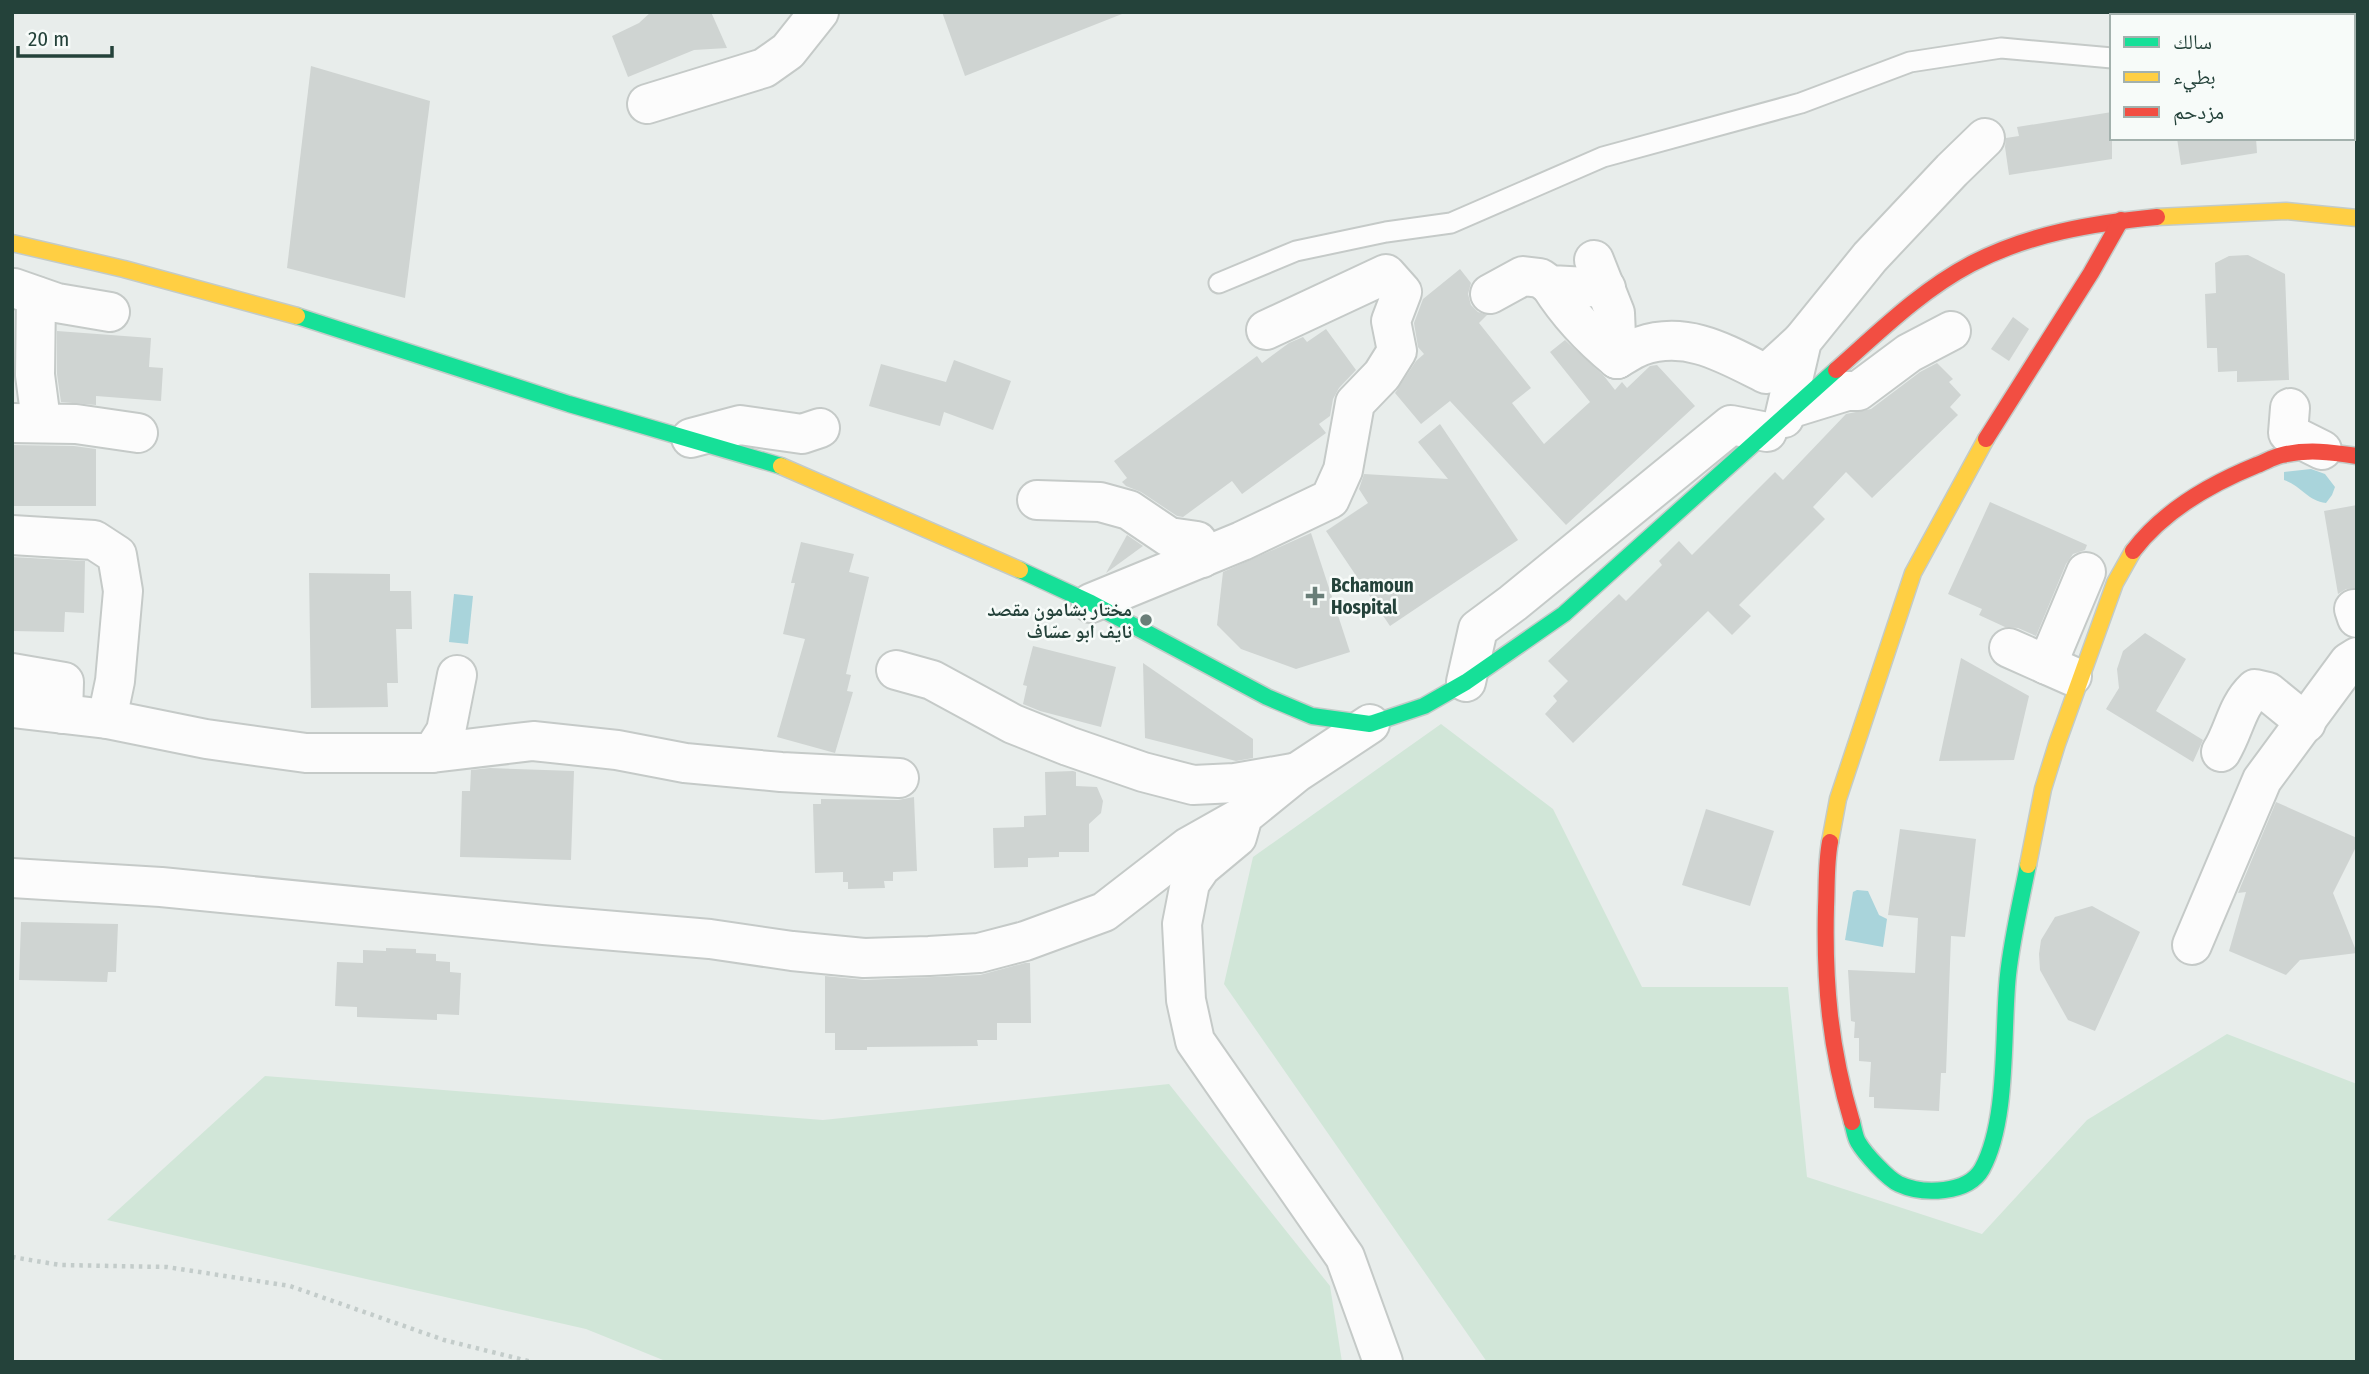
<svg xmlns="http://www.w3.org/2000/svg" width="2369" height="1374" font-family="'Fira Sans Condensed','Noto Naskh Arabic',sans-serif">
<rect width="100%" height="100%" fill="#e8edeb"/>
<!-- green -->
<g fill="#d1e6d8">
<polygon points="1441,724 1553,809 1642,987 1788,987 1807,1177 1982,1234 2087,1120 2227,1034 2357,1084 2357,1362 1487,1362 1224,984 1253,857"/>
<polygon points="265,1076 823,1120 1169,1084 1330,1286 1342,1362 668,1362 586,1329 107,1220"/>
</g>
<!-- water -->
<g fill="#a9d4db">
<path d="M2311 469 2325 474 2335 487 2332 495 2326 503C2308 501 2300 485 2284 480V472Z"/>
<polygon points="454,594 473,596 468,644 449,642"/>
<polygon points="1857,890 1868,891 1879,915 1887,919 1883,947 1845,940 1853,892"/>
</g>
<!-- building -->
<g fill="#cfd4d2">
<polygon points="651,12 711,12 727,48 694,50 628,77 612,36 639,23"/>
<polygon points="942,12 1122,12 1122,14 965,76"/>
<polygon points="311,66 430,101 405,298 287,268"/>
<polygon points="2112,112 2112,159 2009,175 2005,147 2006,138 2019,136 2017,127"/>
<polygon points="2177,138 2256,138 2257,153 2181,165"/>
<polygon points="2248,255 2285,274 2289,380 2237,382 2237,371 2218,372 2217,348 2207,348 2205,294 2216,293 2215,263 2229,256"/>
<polygon points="1460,269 1471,283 1468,294 1471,305 1478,312 1487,315 1479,323 1531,388 1512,403 1544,444 1590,402 1550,352 1565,340 1604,376 1615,390 1622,382 1627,388 1650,366 1657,365 1695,406 1566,525 1450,401 1421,424 1395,393 1416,361 1424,354 1418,347 1414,323 1423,299"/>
<polygon points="2013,317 2029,329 2009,361 1991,349"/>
<polygon points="1326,329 1356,370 1339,388 1333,399 1330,416 1319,424 1326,433 1242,494 1232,481 1183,517 1177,516 1141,492 1126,486 1122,482 1127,478 1114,461 1257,356 1262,363 1289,343 1303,337 1307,342"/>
<polygon points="57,331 151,338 149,367 163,368 161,401 96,396 96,405 61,402 57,374"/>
<polygon points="954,360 1011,381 993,430 944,412 940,426 869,406 881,364 946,382"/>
<polygon points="1937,363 1953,379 1949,382 1961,395 1950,407 1958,415 1872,498 1846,472 1813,507 1825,519 1739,605 1751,616 1732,635 1708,611 1573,743 1545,714 1557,701 1553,696 1568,681 1548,661 1619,594 1626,601 1662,565 1659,561 1679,541 1692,555 1775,472 1783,480 1846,414 1871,409 1920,372"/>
<polygon points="1440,424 1518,540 1390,626 1326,531 1368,503 1359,489 1364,474 1448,479 1418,442"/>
<polygon points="12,445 74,446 96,449 96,506 12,506"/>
<polygon points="1990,502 2087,545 2085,550 2073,554 2066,564 2036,636 2018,628 2005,627 1979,615 1982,609 1948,594"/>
<polygon points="2357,505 2357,588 2346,589 2338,594 2324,511"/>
<polygon points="1311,533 1350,652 1296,669 1241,649 1217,625 1223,572"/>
<polygon points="1127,535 1143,546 1106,573"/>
<polygon points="801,542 854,554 849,572 869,577 846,674 851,675 847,691 853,692 835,753 777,737 805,639 783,634 795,583 791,583"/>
<polygon points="12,557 85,561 84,613 65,612 64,632 12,631"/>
<polygon points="309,573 390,574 390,591 411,591 412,629 396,629 398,683 387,683 388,707 311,708"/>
<polygon points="2145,633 2186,659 2156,711 2203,740 2193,762 2106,709 2119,688 2117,669 2123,651"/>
<polygon points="1033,646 1116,667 1101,727 1040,711 1023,704 1027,686 1023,685"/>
<polygon points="1961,658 2029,696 2014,760 1939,761"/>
<polygon points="1143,663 1253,739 1253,758 1236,761 1145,738"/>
<polygon points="490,768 574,771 571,860 460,857 462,791 470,791 471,770"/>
<polygon points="1073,771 1076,772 1076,786 1097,787 1103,801 1101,813 1089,824 1089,852 1059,852 1059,857 1028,858 1028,867 994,868 993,828 1024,827 1024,816 1046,815 1045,772"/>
<polygon points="914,797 917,871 893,872 893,881 884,881 885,888 848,889 848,882 843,882 843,872 815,873 813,804 821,804 821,799 898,800"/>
<polygon points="2276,802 2357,838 2357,845 2333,893 2357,953 2300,960 2286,975 2229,951 2246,892 2238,893"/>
<polygon points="1706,809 1774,831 1750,906 1682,885"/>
<polygon points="1900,829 1976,839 1965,937 1951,936 1946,1073 1941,1073 1939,1111 1874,1108 1874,1097 1869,1097 1871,1062 1859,1061 1859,1038 1854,1038 1855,1022 1851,1021 1848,970 1915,973 1918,918 1888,915"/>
<polygon points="2092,906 2140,932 2095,1031 2068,1020 2040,970 2039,954 2041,940 2055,917"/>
<polygon points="21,922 118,924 116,972 108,972 107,982 19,980"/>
<polygon points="386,948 416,949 416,953 436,954 436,961 450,962 450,972 461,973 459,1015 437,1014 437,1020 357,1017 357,1007 335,1006 337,962 363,963 363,950 386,951"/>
<polygon points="1025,963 1030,963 1031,1023 997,1023 997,1040 977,1040 978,1046 867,1047 867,1050 835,1050 835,1033 825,1033 825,976 865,980 980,975"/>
</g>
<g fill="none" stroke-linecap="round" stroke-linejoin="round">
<defs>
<polyline id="lane" points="1219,283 1296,251 1386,232 1451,223 1603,157 1801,103 1910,62 2001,48 2112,58"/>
<g id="street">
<polyline points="2353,87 2357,85"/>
<polyline points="647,104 764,68 788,51 819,12"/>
<polyline points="1594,260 1615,313 1617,359"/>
<path d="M1550 285C1569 315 1590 337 1617 359"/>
<polyline points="14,288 57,303 110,312"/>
<polyline points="1490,294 1523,276 1540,278 1550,285 1606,288"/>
<polyline points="36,296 35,375 40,413"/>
<path d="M1617 359C1624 355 1633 349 1641 346 1687 330 1726 354 1766 374L1802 341"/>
<polyline points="1795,407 1847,391 1858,391 1909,353 1951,331"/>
<polyline points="2290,408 2288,433 2322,450"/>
<polyline points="1784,418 1802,341 1870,257 1952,170 1985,138"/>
<polyline points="12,423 76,424 138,433"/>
<polyline points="691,438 740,425 802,434 820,428"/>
<polyline points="1037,500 1100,502 1129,510 1169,537 1197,541 1202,558"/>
<polyline points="12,535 94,540 117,555 123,591 115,681 107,719"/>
<polyline points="1091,603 1242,541 1330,499 1343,470 1355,403 1382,375 1397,351 1391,321 1402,292 1386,274 1266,330"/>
<polyline points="2354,609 2357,618"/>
<polyline points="2009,648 2072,676"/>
<polyline points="2047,665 2086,572"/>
<polyline points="896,670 932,680 1013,724 1068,746 1143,772 1193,785 1235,783 1293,773"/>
<polyline points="12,673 64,682 63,714"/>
<polyline points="1466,682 1478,629 1513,603 1731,425 1767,432"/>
<polyline points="12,708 107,719 206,739 306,753 432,753 533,741 617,750 685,763 781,772 899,778"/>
<polyline points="1370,724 1296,773 1243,816 1237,837 1201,867 1190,883 1182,924 1186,1000 1195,1041 1345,1257 1383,1362"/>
<path d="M2221 752C2235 729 2236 707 2255 689L2268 692 2306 723"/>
<polyline points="432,753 446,731 457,675"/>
<polyline points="12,878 161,887 544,925 710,939 792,951 864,958 929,956 979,953 1025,941 1104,912 1188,847 1243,816"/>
<polyline points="2192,945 2262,780 2349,662 2357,657"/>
</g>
<g id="fast">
<polyline points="297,316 569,404 781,466"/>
<polyline points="1020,570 1091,603 1267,697 1312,716 1370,724 1424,706 1466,682 1564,614 1836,370"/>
<path d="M1852 1122C1854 1129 1855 1137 1858 1142 1865 1154 1888 1179 1899 1184 1923 1195 1968 1194 1982 1169 2009 1120 2002 1031 2008 975 2012 938 2021 901 2028 865"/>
</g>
<g id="slow">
<polyline points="2157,217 2286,211 2357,218"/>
<polyline points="12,243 124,269 297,316"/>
<polyline points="781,466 1020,570"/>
<polyline points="1830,842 1838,799 1913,573 1986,439"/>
<polyline points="2028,865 2043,789 2057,744 2115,583 2133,551"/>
</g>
<g id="jam">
<path d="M1836 370C1879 332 1920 291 1971 264 2028 234 2093 223 2157 217"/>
<polyline points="1986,439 2091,273 2121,220"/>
<path d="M2133 551C2164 510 2210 484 2257 465 2265 462 2273 457 2282 455 2307 449 2331 452 2357 456"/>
<path d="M1830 842C1826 863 1827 885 1826 907 1824 983 1830 1049 1852 1122"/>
</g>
</defs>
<!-- lane casing -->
<use href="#lane" stroke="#c5cac8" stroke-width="23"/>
<!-- street casing -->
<use href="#street" stroke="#c5cac8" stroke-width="42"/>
<!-- fast casing -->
<use href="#fast" stroke="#c3cbc8" stroke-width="19"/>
<!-- slow casing -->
<use href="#slow" stroke="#c3cbc8" stroke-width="19"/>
<!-- jam casing -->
<use href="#jam" stroke="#c3cbc8" stroke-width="19"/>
<!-- path -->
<polyline stroke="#c3ccca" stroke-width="4.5" stroke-dasharray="3.5 5" stroke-linecap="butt" points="12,1257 60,1265 167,1267 290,1286 444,1340 532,1362"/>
<!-- lane -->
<use href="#lane" stroke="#fcfcfc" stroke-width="19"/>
<!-- street -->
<use href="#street" stroke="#fcfcfc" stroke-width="38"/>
<!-- fast -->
<use href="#fast" stroke="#16e098" stroke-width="16"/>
<!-- slow -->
<use href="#slow" stroke="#ffcf43" stroke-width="16"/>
<!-- jam -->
<use href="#jam" stroke="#f24e42" stroke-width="16"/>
</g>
<!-- markers -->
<g fill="#697e78" stroke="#f7fbf9" stroke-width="2.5">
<path d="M1311.5 585.5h7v7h7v7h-7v7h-7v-7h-7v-7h7z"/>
<circle cx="1146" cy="620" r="7"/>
</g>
<g text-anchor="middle" stroke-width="5" stroke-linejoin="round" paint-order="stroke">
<!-- poi labels -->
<g font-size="19" font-weight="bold" fill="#24423a" stroke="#f7fbf9" text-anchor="start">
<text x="1331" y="592">Bchamoun<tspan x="1331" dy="22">Hospital</tspan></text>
<text x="1132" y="616" text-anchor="end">مختار بشامون مقصد<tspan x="1132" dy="22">نايف ابو عسّاف</tspan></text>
</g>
</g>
<!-- border -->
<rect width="2369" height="1374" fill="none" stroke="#24423a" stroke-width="28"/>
<!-- legend -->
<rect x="2110" y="14" width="245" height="126" fill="#f7fbf9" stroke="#a3b1ad" stroke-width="2"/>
<rect x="2124" y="37" width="35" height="10" fill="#16e098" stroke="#a3b1ad" stroke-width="2"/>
<text x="2173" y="49" font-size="21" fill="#24423a">سالك</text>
<rect x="2124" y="72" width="35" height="10" fill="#ffcf43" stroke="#a3b1ad" stroke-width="2"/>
<text x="2173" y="84" font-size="21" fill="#24423a">بطيء</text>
<rect x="2124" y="107" width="35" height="10" fill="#f24e42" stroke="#a3b1ad" stroke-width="2"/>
<text x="2173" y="119" font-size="21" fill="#24423a">مزدحم</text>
<!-- scale -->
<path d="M18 46v10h94v-10" fill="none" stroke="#24423a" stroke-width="3.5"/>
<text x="28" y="46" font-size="21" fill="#24423a" stroke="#f7fbf9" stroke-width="5" paint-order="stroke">20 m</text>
</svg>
